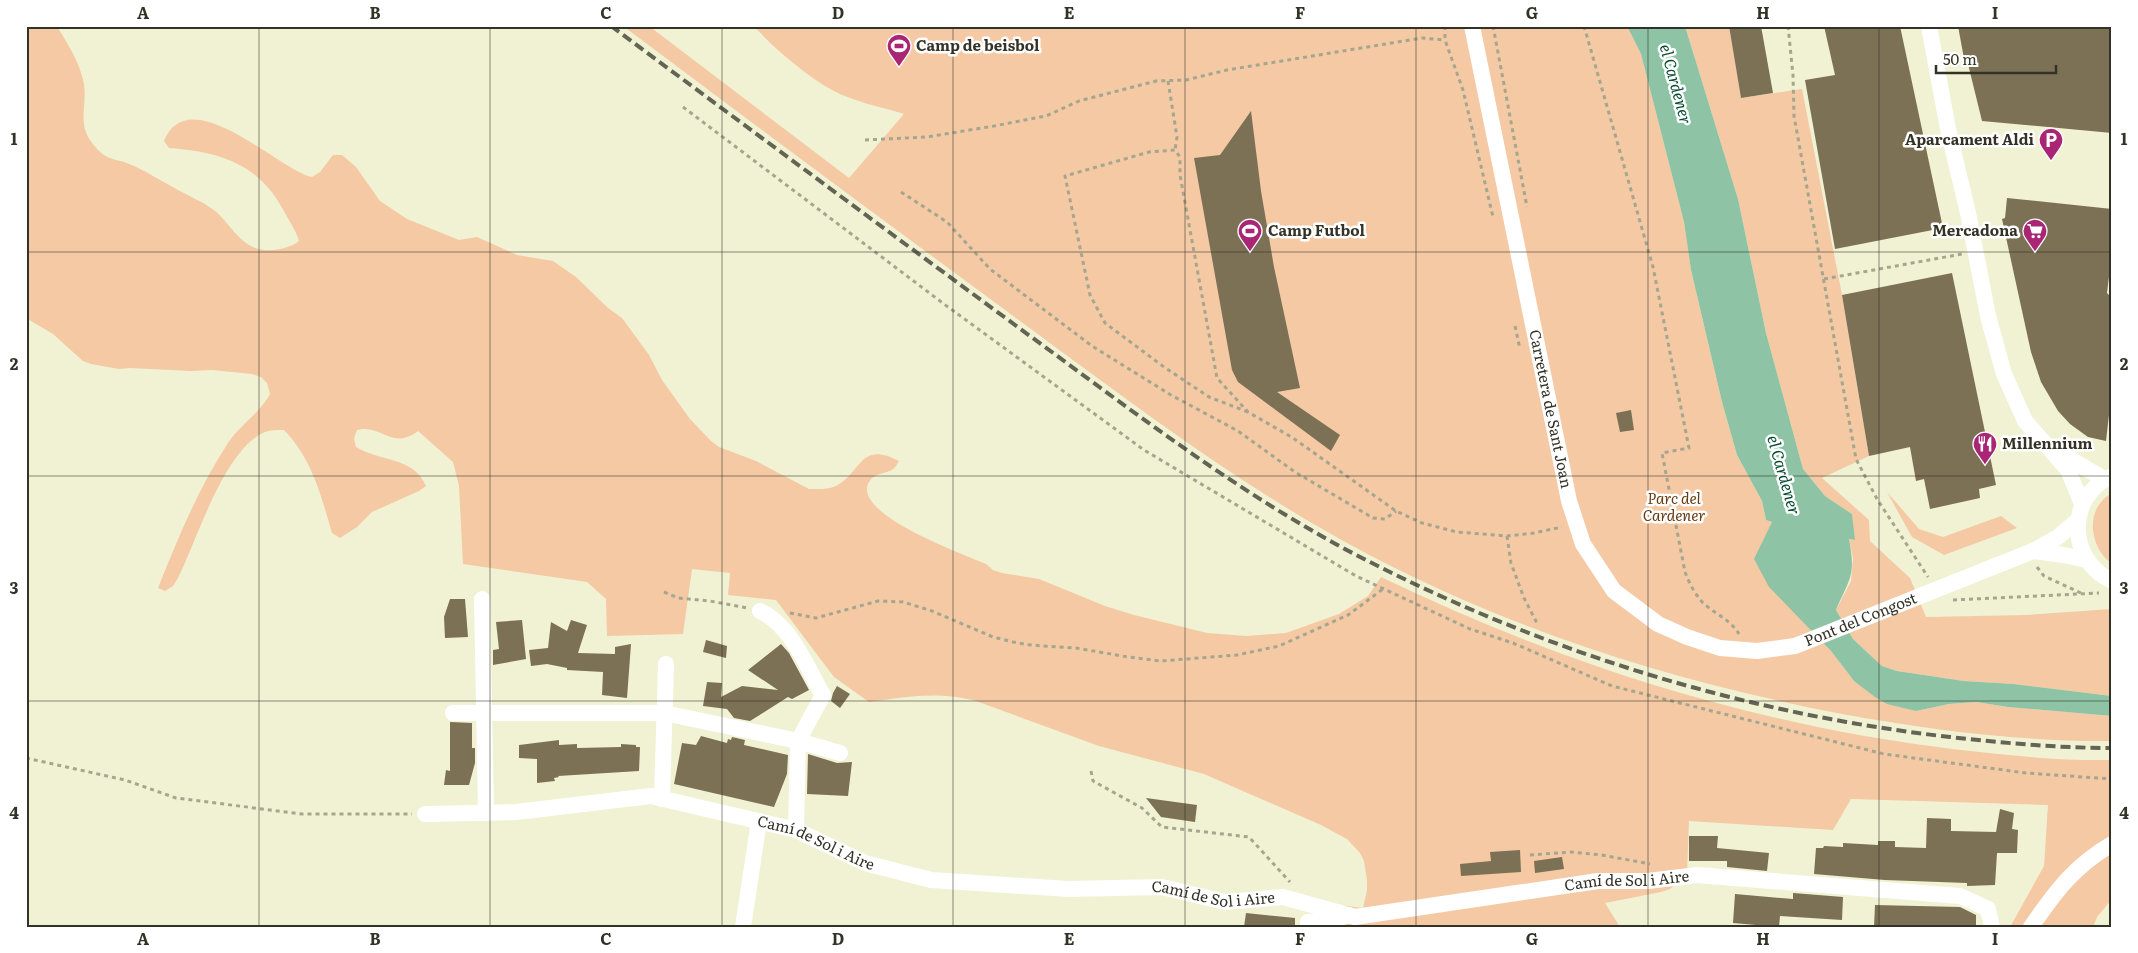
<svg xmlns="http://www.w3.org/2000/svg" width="2138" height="953" font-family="Literata,serif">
<rect width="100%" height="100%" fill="#f0f2d3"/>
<!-- green -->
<g fill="#f4c9a4">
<path d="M26 26H57C69 47 79 60 84 84 87 104 78 122 90 140 106 163 112 156 134 166 149 173 163 182 178 190 189 196 201 201 211 208 226 218 234 236 249 245 263 254 288 250 299 241 296 230 290 223 285 213 260 164 221 152 169 148L164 141C189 79 279 170 312 177L320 172 333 155H342L356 167 380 201 407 219 459 240 477 237 517 255 553 261 576 277 608 308 622 318 649 355 662 380 690 419 711 441 719 447 756 461 809 489C818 489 828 490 836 486 861 473 860 440 899 461 897 464 895 468 892 470 884 474 874 473 869 482 850 514 966 555 986 564L993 570 1002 573 1039 579 1105 606 1134 615 1207 633 1246 636 1286 633 1339 614 1368 596 1381 577C1561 664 1754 725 1952 749 2005 755 2058 761 2112 760V899L2097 917 2093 927H2010L2044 866 2048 805 1851 799 1833 830 1689 821 1687 873 1670 889 1661 892 1605 903 1620 927H1318L1331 904 1363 908 1367 890V880L1364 861 1360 853 1347 839 1321 825 1204 774 1099 746 976 701C938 691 907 697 869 702L834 677 776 600 728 595 730 573 692 569 683 634 607 636 606 599 587 582 463 564 459 486 453 462 418 431C392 451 382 424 357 430L354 438 356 447C380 462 413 456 426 486L419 491 372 512 357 527 340 538 332 533C321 495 312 459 284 430 277 430 271 430 265 432 224 449 197 540 178 578L173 586 165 591 158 588C178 538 198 489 228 443 240 425 260 413 270 394L267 383 261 377 252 374 212 370 191 371 130 368 119 369 91 364 83 361 53 334 26 318Z"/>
<path d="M623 26H649L849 178 904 114C885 108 864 104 845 96 818 86 773 48 754 26H1627L1641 54 1684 222 1691 270 1722 402 1737 455 1762 501 1766 520 1772 522 1768 533 1805 622 1831 651 1854 681 1916 711 1949 704 1976 702 2008 707 2112 716V741C2022 742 1931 730 1842 714 1676 682 1512 631 1362 551 1245 489 1138 408 1031 329 895 229 759 128 623 26Z"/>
<polygon points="1685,26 1729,26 1741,98 1802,89 1842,295 1869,456 1822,478 1869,520 1870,541 1910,578 1926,617 2026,615 2112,609 2112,696 2014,684 1964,681 1897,671 1882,666 1853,639 1836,610 1851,581 1853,558 1849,539 1854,540 1852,514 1825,496 1803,469 1766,333 1738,199"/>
<polygon points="1887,492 1919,529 1943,537 2001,516 2017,528 1944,555 1912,537"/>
<path d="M2112 493V564C2089 548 2084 508 2112 493Z"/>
</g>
<!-- water -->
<path fill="#8ec4a5" d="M1627 26H1685L1738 199 1766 333 1803 469 1825 496 1852 514 1855 540 1849 539C1856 576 1850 578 1836 610L1853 639 1882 666 1897 671 1964 681 2014 684 2112 696V716L2008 707 1976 702 1949 704 1916 711 1887 704 1875 697 1854 681 1831 651 1769 587 1754 559 1772 522 1766 520 1762 501 1737 455 1722 402 1691 270 1684 222 1641 54Z"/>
<!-- building -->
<g fill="#7c7055">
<polygon points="1729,26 1761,26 1773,93 1741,98"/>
<polygon points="1824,26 1900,26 1943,228 1835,249 1805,80 1835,75"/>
<polygon points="1958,26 2112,26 2112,133 1982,121 1968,64 1965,64"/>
<polygon points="1251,111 1261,191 1274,267 1300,388 1277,392 1340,435 1331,451 1238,382 1232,370 1194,158 1220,155"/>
<polygon points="2007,198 2112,209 2112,252 2107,293 2112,298 2112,389 2106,441 2088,437 2070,424 2058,411 2041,382 2031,352 2002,219 2005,218"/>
<polygon points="1952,273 1996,485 1979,489 1980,498 1930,509 1924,479 1916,481 1910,447 1869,456 1842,295"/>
<polygon points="1631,410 1634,430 1620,432 1616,413"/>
<polygon points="450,599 465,599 468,637 445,638 444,617"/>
<polygon points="522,620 526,659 493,665 493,650 499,649 496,622"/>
<polygon points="571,620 587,625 578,653 615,654 615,647 631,644 627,698 602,695 603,672 567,670 567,668 547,664 531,666 529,650 548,648 551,622 567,631"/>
<polygon points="706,640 727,646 726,658 703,652"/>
<polygon points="781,644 789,653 809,690 792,699 788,697 750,721 734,718 727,709 703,706 707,682 722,683 721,697 742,686 778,690 748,670"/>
<polygon points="837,686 850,694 840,708 831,701 833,693"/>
<polygon points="450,722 472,723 472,748 475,748 475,763 469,785 444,785 446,770 450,771"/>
<polygon points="701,736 727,743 728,739 731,740 732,737 745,740 744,745 788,755 787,774 774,807 674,784 682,743 696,745"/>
<polygon points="559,740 559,745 577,744 577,748 621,747 621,744 636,745 636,747 640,747 639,771 558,776 559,777 554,778 555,781 537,783 537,759 519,758 519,745"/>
<polygon points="808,754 837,763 852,762 848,796 807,794"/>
<polygon points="1146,798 1197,805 1195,822 1161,817"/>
<polygon points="2000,809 2014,813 2012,829 2018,830 2017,853 1997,853 1995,885 1967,886 1967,883 1885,880 1814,874 1816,848 1823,848 1824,846 1843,847 1843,843 1878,845 1878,841 1895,841 1895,847 1926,848 1927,818 1951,819 1951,831 1996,832"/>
<polygon points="1689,836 1718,836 1717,848 1769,853 1767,871 1727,867 1727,861 1689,861"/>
<polygon points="1520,850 1521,872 1461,876 1460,864 1491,861 1490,852"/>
<polygon points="1562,857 1564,869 1535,873 1534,861"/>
<polygon points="1793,893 1843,897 1842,920 1780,916 1779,927 1733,923 1735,894 1793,899"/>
<polygon points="1875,905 1960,907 1976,915 1976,927 1874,927"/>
<polygon points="1246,913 1295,918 1295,927 1244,927"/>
</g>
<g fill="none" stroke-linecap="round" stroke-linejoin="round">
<!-- path -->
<g stroke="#a5a68f" stroke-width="3" stroke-dasharray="4 4" stroke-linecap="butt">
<polyline points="1445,26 1445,40 1463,90 1493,217"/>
<polyline points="1493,26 1527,207"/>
<path d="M1584 26 1653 267 1689 448 1662 453 1685 572C1689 583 1695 594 1703 603 1715 614 1730 619 1739 634"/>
<polyline points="1788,26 1793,75 1794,116 1856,459 1877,499 1928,577"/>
<polyline points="1168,81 1177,137 1175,150"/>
<polyline points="683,107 944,304 1144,450 1356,576 1470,629 1513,643 1612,686 1884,754 2026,773 2112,779"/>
<polyline points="865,140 927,137 994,126 1046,116 1079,101 1156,81 1186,80 1227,70 1422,38 1445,40"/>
<polyline points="901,192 947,222 990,269 1092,346 1171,395 1238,431 1295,472 1373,518 1385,519 1396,511"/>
<polyline points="1824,279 1962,254"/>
<polyline points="1515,326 1520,349"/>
<polyline points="1248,412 1209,397 1164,367 1105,323 1090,295 1065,176 1149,152 1175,150 1180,157 1180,175 1217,378 1248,412 1293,438 1396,511 1422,523 1457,532 1507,536 1534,533 1562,527"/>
<polyline points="1507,536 1511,563 1524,598 1538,625"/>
<polyline points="2037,567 2044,576 2083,594"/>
<polyline points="664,592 678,598 710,601 747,608"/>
<polyline points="1953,600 2099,593"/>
<polyline points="790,613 816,618 878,601 903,602 932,611 993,637 1013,642 1030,645 1076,648 1128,657 1161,661 1237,655 1279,646 1348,615 1383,589"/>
<polyline points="26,758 125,780 176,798 302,814 412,814"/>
<polyline points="1091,771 1093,781 1142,808 1162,827 1249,837 1290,882"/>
<polyline points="1530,855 1571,852 1602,855 1650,864"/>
</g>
<!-- minor -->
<g stroke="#fff" stroke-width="16">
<path id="s1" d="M1472 26 1569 501 1583 544 1614 591 1658 624 1687 637 1720 648 1757 651 1795 646 2033 551 2058 537 2078 520"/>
<polyline points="1929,26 1948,129 1968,213 1988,316 2004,374 2025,421 2068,470 2082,504"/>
<polyline points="2060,449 2075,462 2104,479"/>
<path d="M2112 476C2066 496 2067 560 2112 581"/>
<polyline points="2033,551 2064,555 2086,560"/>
<polyline points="482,599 486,813"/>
<path d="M760 611C792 626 806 666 823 695L798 741 796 830"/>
<polyline points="453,713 664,713 798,741 840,753"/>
<polyline points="662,799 666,664"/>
<path id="s2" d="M425 814 516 812 651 796 796 830 865 863 931 880 1068 889 1162 887 1225 902 1283 897 1355 917 1598 881H1648L1697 875 1960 896 1988 909 1992 927"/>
<polyline points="743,927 759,821"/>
<polyline points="1308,927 1308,922 1326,922 1349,915"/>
<path d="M2031 927C2055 892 2074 866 2112 844"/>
</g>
<!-- rail -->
<path stroke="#636453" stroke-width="4" stroke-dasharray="10 5" stroke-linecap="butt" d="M611 26C751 130 890 233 1030 336 1138 415 1245 498 1364 559 1547 653 1746 714 1950 737 2004 743 2057 748 2112 748"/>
</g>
<!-- grid -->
<path fill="none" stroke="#323226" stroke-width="1" stroke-opacity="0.55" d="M259 26V927M490 26V927M722 26V927M953 26V927M1185 26V927M1416 26V927M1648 26V927M1879 26V927M26 252H2112M26 476H2112M26 701H2112"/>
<!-- icons -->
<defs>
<symbol id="stadium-pin" viewBox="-11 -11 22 30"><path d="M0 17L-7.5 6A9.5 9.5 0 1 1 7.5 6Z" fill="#a82674" stroke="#fff"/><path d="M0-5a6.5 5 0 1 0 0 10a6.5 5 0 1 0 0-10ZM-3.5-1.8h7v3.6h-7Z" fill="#fff"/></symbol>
<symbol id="parking-pin" viewBox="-11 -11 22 30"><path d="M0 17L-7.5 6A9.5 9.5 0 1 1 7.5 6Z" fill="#a82674" stroke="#fff"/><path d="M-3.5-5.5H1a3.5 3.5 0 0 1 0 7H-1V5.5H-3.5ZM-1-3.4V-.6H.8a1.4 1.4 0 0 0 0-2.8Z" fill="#fff"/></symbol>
<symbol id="supermarket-pin" viewBox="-11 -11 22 30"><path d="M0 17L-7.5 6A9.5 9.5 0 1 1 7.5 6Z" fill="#a82674" stroke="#fff"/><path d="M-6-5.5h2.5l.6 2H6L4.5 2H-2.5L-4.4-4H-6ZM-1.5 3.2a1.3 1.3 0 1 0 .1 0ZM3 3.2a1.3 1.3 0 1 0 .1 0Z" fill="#fff"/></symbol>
<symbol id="restaurant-pin" viewBox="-11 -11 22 30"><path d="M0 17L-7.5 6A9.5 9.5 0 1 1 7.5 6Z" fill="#a82674" stroke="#fff"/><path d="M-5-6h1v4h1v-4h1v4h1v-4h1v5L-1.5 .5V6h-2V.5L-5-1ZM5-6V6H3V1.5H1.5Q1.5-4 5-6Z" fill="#fff"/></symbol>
</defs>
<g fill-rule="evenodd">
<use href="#stadium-pin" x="885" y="32" width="28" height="38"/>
<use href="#parking-pin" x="2037" y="126" width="28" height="38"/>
<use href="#stadium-pin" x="1236" y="217" width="28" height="38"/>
<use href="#supermarket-pin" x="2021" y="217" width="28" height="38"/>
<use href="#restaurant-pin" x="1971" y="430" width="28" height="38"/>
</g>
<g text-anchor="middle" stroke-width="5" stroke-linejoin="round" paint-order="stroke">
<!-- poi labels -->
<g font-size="15" font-weight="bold" fill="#323226" stroke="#fff" text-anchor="start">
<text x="916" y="51">Camp de beisbol</text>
<text x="2034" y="145" text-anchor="end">Aparcament Aldi</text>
<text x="1268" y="236">Camp Futbol</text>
<text x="2018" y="236" text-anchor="end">Mercadona</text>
<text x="2002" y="449">Millennium</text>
</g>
<!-- street labels -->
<g font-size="15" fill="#323226" stroke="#fff">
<text dy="5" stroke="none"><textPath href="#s1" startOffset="391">Carretera de Sant Joan</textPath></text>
<text dy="5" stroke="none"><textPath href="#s1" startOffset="854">Pont del Congost</textPath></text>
<text dy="5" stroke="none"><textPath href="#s2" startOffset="399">Camí de Sol i Aire</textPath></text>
<text dy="5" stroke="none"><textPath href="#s2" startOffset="1224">Camí de Sol i Aire</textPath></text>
<text dy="5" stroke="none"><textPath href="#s2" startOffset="804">Camí de Sol i Aire</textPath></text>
</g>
<!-- park labels -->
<g font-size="15" font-style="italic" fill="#663b10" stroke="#fff">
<text x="1674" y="504">Parc del<tspan x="1674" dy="17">Cardener</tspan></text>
</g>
<!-- water labels -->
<g font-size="16" font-style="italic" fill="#094d30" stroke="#fff">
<text transform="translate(1676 84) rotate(75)" y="6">el Cardener</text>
<text transform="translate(1784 475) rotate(74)" y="6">el Cardener</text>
</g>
</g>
<!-- border -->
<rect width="2138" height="953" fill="none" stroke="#ffffff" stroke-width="55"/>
<!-- scale -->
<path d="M1936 65v8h120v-8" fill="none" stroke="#323226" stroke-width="2.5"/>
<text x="1943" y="65" font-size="15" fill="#323226" stroke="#ffffff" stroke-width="4" paint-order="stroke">50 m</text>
<rect x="28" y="28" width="2082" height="898" fill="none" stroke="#323226" stroke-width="2"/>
<g font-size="16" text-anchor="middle" font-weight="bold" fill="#323226">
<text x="143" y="19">A</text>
<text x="375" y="19">B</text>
<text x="606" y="19">C</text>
<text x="838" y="19">D</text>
<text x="1069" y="19">E</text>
<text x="1300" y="19">F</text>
<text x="1532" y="19">G</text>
<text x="1763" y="19">H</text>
<text x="1995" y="19">I</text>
<text x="14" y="145">1</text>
<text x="2124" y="145">1</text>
<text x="14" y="370">2</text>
<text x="2124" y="370">2</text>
<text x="14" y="594">3</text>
<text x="2124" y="594">3</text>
<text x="14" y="819">4</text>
<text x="2124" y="819">4</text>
<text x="143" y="945">A</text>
<text x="375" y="945">B</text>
<text x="606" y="945">C</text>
<text x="838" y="945">D</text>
<text x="1069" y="945">E</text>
<text x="1300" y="945">F</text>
<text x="1532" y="945">G</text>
<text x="1763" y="945">H</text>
<text x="1995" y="945">I</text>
</g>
</svg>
